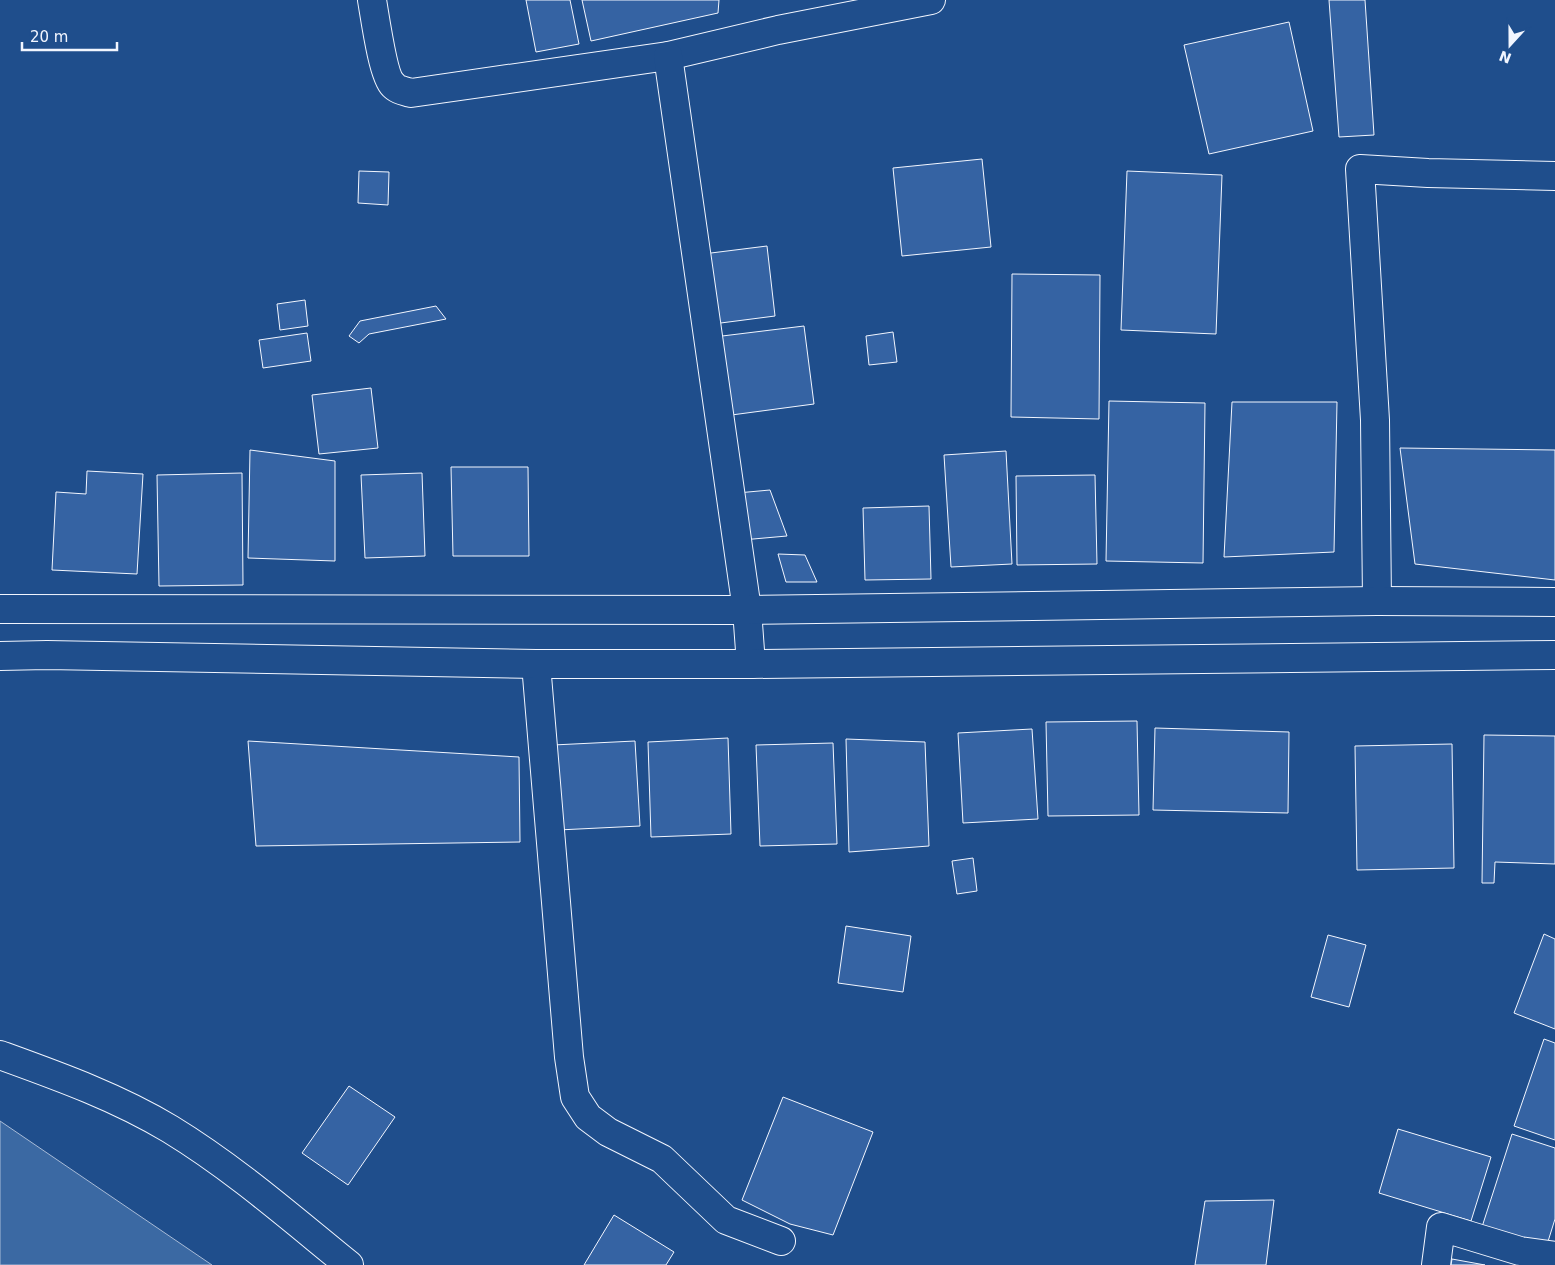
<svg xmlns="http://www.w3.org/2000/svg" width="1555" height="1265" font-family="'DejaVu Sans',sans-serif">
<rect width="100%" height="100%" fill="#1f4e8c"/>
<!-- water -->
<polygon fill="#3b69a3" stroke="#a8bbd7" points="0,1121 212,1265 0,1265"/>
<!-- building -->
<g fill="#3563a3" stroke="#f2f6ff">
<polygon points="526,0 570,0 579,44 536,52"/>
<polygon points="582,0 719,0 718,13 591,41"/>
<polygon points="1329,0 1365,0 1374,135 1339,137"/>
<polygon points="1289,22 1313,131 1209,154 1184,45"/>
<polygon points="982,159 991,247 902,256 893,168"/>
<polygon points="359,171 389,172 388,205 358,203"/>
<polygon points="1127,171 1222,175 1216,334 1121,330"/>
<polygon points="767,246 775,316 713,324 703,254"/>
<polygon points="1012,274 1100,275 1099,419 1011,417"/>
<polygon points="305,300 308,326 280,330 277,304"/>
<polygon points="436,306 446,319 369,334 359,343 349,336 360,321"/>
<polygon points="804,326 814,404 724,416 714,337"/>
<polygon points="893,332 897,362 869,365 866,336"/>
<polygon points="307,333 311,361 263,368 259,340"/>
<polygon points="371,388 378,448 319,454 312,395"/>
<polygon points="1109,401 1205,403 1203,563 1106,561"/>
<polygon points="1232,402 1337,402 1334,552 1224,557"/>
<polygon points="1400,448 1555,450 1555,580 1415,564"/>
<polygon points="250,450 335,461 335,561 248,558"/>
<polygon points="1006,451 1012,564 951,567 944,455"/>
<polygon points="451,467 528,467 529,556 453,556"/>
<polygon points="87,471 143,474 137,574 52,570 56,492 86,494"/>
<polygon points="242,473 243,585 159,586 157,475"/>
<polygon points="422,473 425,556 365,558 361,475"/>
<polygon points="1095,475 1097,564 1017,565 1016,476"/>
<polygon points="770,490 787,536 742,540 737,493"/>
<polygon points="929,506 931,579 865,580 863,508"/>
<polygon points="778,554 805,555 817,582 786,582"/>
<polygon points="1137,721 1139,815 1048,816 1046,722"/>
<polygon points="1155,728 1289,732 1288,813 1153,810"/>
<polygon points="1032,729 1038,819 963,823 958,733"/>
<polygon points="1484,735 1555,736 1555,864 1495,862 1494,883 1482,883"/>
<polygon points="728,738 731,834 651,837 648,742"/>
<polygon points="846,739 925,742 929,846 849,852"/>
<polygon points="248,741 519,757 520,842 256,846"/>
<polygon points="635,741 640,826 558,830 553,745"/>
<polygon points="833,743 837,844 760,846 756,745"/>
<polygon points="1452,744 1454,868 1357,870 1355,746"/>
<polygon points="973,858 977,891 957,894 952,861"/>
<polygon points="846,926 911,936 903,992 838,983"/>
<polygon points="1544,934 1555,939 1555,1029 1514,1013"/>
<polygon points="1328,935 1366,945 1349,1007 1311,997"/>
<polygon points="1544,1039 1555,1043 1555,1140 1514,1126"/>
<polygon points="349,1086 395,1117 348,1185 302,1153"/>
<polygon points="783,1097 873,1132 833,1235 790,1224 742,1200"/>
<polygon points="1398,1129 1491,1157 1471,1221 1379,1193"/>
<polygon points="1512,1134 1555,1148 1555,1219 1545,1251 1481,1230"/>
<polygon points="1274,1200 1266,1265 1195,1265 1205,1201"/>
<polygon points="614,1215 674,1252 666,1265 584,1265"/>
<polygon points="1452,1259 1485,1265 1451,1265"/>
</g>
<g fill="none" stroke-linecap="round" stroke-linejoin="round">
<defs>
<g id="street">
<path d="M372 0C375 17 383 76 393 85 397 90 405 91 411 93L668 56 778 30 931 0"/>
<polyline points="668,56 747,610 751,664"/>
<polyline points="1377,601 1375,420 1360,169 1428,173 1555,176"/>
<polyline points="536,664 569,1057 575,1097 588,1117 608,1132 662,1159 726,1220 781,1241"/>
<path d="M0 1055C58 1076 117 1097 170 1129 234 1168 291 1218 349 1265"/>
<polyline points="1436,1265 1441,1227 1520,1251 1555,1256"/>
</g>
<g id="secondary">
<polyline points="0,609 747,610 1377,601 1555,602"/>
<polyline points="0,656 47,655 536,664 751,664 1555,655"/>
</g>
</defs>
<!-- street casing -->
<use href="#street" stroke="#f2f6ff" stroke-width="30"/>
<!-- secondary casing -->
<use href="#secondary" stroke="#f2f6ff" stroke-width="30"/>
<!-- street -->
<use href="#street" stroke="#1f4e8c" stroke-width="28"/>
<!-- secondary -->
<use href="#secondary" stroke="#1f4e8c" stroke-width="28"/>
</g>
<!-- north arrow -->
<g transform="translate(1510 45) rotate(201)" stroke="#1f4e8c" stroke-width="4" paint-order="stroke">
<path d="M0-4L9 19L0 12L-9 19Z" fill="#f2f6ff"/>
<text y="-8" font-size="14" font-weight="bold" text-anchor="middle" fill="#f2f6ff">N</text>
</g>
<!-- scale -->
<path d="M22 42v8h95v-8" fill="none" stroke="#f2f6ff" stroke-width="2.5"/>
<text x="30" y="42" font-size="15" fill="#f2f6ff" stroke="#1f4e8c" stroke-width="4" paint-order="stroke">20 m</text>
</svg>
